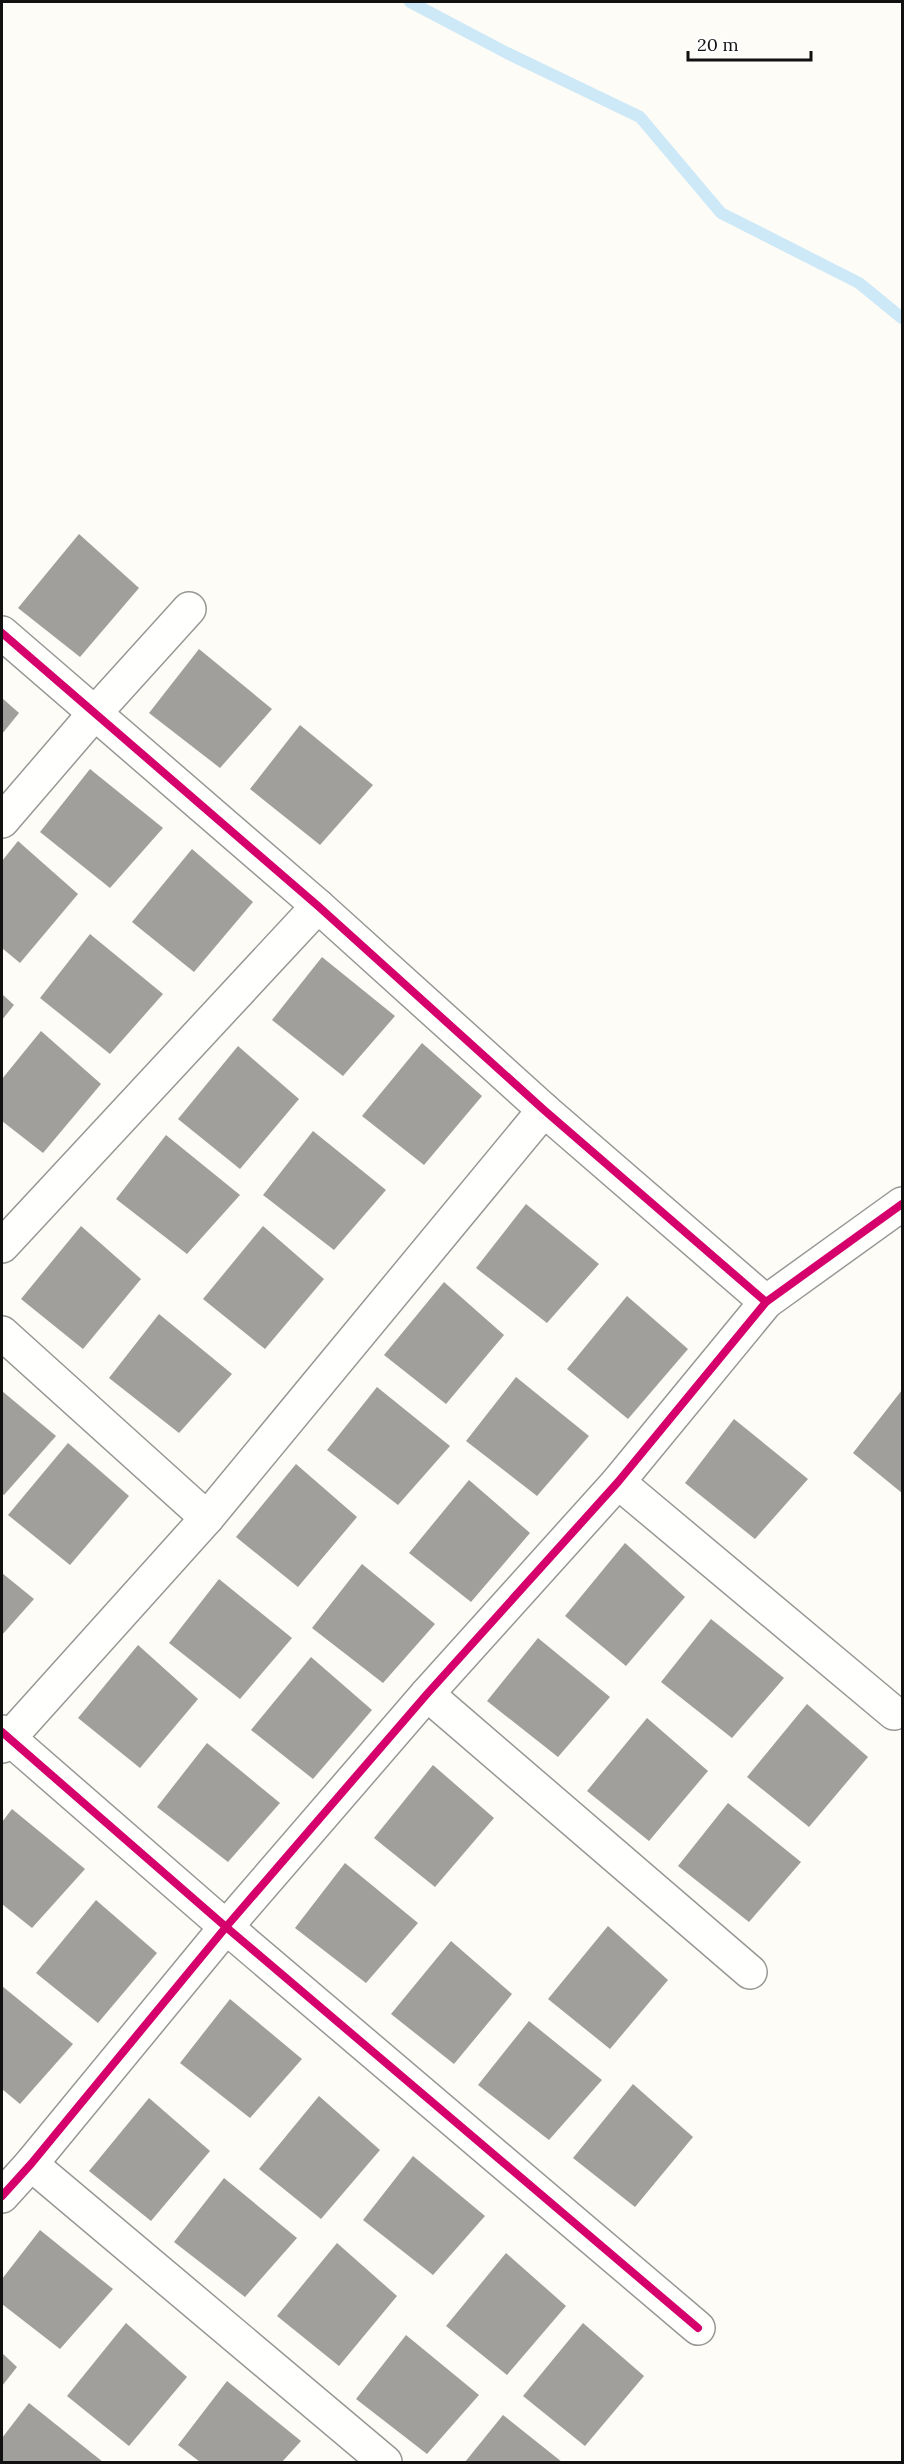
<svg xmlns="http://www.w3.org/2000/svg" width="904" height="2464" font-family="Lora,serif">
<rect width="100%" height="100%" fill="#fdfcf7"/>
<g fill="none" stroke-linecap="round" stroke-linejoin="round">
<!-- stream -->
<polyline stroke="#cde8f7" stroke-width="12" points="410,2 507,53 640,117 721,213 859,283 902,318"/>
</g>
<!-- building -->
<g fill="#a19f9c">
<polygon points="79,534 139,588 80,657 18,608"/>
<polygon points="199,649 272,709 220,768 149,713"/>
<polygon points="2,698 19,713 2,734"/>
<polygon points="300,725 373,785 320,845 250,789"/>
<polygon points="90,769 163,828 110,888 40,832"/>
<polygon points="18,841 78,894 20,963 2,948 2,861"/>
<polygon points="192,849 253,902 194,972 132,922"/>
<polygon points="90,934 163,994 110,1054 40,998"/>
<polygon points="322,957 395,1016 343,1076 272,1020"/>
<polygon points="2,994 14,1005 2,1020"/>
<polygon points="41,1031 101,1084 43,1153 2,1121 2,1079"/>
<polygon points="422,1043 482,1096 424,1165 362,1116"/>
<polygon points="238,1046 299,1099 240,1169 178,1119"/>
<polygon points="313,1131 386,1190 334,1250 263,1195"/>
<polygon points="166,1135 240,1195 187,1254 116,1199"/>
<polygon points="526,1204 599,1264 547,1323 476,1268"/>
<polygon points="81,1226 141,1279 83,1349 21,1299"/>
<polygon points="263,1226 324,1279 265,1349 203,1299"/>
<polygon points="444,1282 504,1335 446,1404 384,1355"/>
<polygon points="627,1296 688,1349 628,1419 567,1369"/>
<polygon points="159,1314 232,1374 179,1433 109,1378"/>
<polygon points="516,1377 589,1436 537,1496 466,1441"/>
<polygon points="377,1387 450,1446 398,1505 327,1450"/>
<polygon points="902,1390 902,1493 853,1453"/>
<polygon points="2,1391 56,1436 4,1495 2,1494"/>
<polygon points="734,1419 808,1479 755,1539 685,1483"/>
<polygon points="68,1443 129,1496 70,1565 8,1515"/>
<polygon points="296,1464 357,1517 298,1587 236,1537"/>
<polygon points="469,1480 530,1533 471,1602 409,1553"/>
<polygon points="625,1543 685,1597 626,1666 565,1616"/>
<polygon points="362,1564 435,1624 383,1683 312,1628"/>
<polygon points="2,1573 34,1599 2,1635"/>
<polygon points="219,1579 292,1638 240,1699 169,1643"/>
<polygon points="711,1619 784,1678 732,1738 661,1682"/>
<polygon points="538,1638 610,1697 558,1757 487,1701"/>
<polygon points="138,1645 198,1699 140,1768 78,1718"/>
<polygon points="311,1657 372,1710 313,1779 251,1730"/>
<polygon points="807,1704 868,1757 809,1827 747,1777"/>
<polygon points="647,1718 708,1771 649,1841 587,1791"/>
<polygon points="207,1743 280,1803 228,1862 157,1807"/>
<polygon points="433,1765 494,1818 435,1887 374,1838"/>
<polygon points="728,1803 801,1862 749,1922 678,1866"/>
<polygon points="12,1809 85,1869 32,1928 2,1904 2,1822"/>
<polygon points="345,1863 418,1923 366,1983 295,1928"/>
<polygon points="96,1900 157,1953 98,2023 36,1973"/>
<polygon points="608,1926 668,1980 610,2049 548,1999"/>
<polygon points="451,1941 512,1994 454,2064 391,2014"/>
<polygon points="2,1986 73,2044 20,2104 2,2089"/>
<polygon points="230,1999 302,2059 250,2118 180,2063"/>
<polygon points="529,2021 602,2080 549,2140 478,2085"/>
<polygon points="633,2084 693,2137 635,2207 573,2158"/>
<polygon points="319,2096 380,2150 321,2219 259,2169"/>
<polygon points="149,2098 210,2151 151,2221 89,2171"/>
<polygon points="413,2156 485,2216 433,2275 363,2220"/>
<polygon points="224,2178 297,2238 245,2297 174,2242"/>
<polygon points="40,2230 113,2289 60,2349 2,2304 2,2279"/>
<polygon points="337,2243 397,2296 339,2366 277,2316"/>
<polygon points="506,2253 566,2306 507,2375 446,2326"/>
<polygon points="126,2323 187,2377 129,2446 67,2396"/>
<polygon points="583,2323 644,2376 585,2446 523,2396"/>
<polygon points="406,2335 479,2395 427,2454 356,2399"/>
<polygon points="2,2353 17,2367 2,2386"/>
<polygon points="227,2381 301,2441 282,2462 200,2462 178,2445"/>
<polygon points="29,2403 103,2462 2,2462 2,2438"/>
<polygon points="503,2415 562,2462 465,2462"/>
</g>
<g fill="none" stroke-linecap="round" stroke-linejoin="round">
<defs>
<g id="minor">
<polyline points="2,633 318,906 544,1110 766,1302"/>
<polyline points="2,821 94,714 189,609"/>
<polyline points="2,1246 318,906"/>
<polyline points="2,1333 207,1518"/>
<polyline points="618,1482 894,1713"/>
<polyline points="427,1694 750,1972"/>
<polyline points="2,1732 226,1927 698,2328"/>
<polyline points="2,1746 207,1518 544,1110"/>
<polyline points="31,2164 385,2462"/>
<polyline points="2,2196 31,2164 226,1927 427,1694 618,1482 766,1302 902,1204"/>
</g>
</defs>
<!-- minor casing -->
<use href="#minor" stroke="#979795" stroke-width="36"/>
<!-- minor -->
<use href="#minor" stroke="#fffffe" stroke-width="33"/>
<defs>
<g id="cycleway">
<polyline points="2,633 318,906 544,1110 766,1302"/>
<polyline points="2,1732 226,1927 698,2328"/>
<polyline points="2,2196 31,2164 226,1927 427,1694 618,1482 766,1302 902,1204"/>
</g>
</defs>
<!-- cycleway casing -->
<use href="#cycleway" stroke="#fff" stroke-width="11"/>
<!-- cycleway -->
<use href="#cycleway" stroke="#d6006c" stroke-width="8"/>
</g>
<!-- border -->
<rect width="904" height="2464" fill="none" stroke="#111111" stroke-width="6"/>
<!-- scale -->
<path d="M688 51v9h123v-9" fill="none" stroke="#111111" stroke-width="3"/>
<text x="697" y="51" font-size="18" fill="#111111" stroke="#ffffff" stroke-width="4.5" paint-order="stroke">20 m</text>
</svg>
